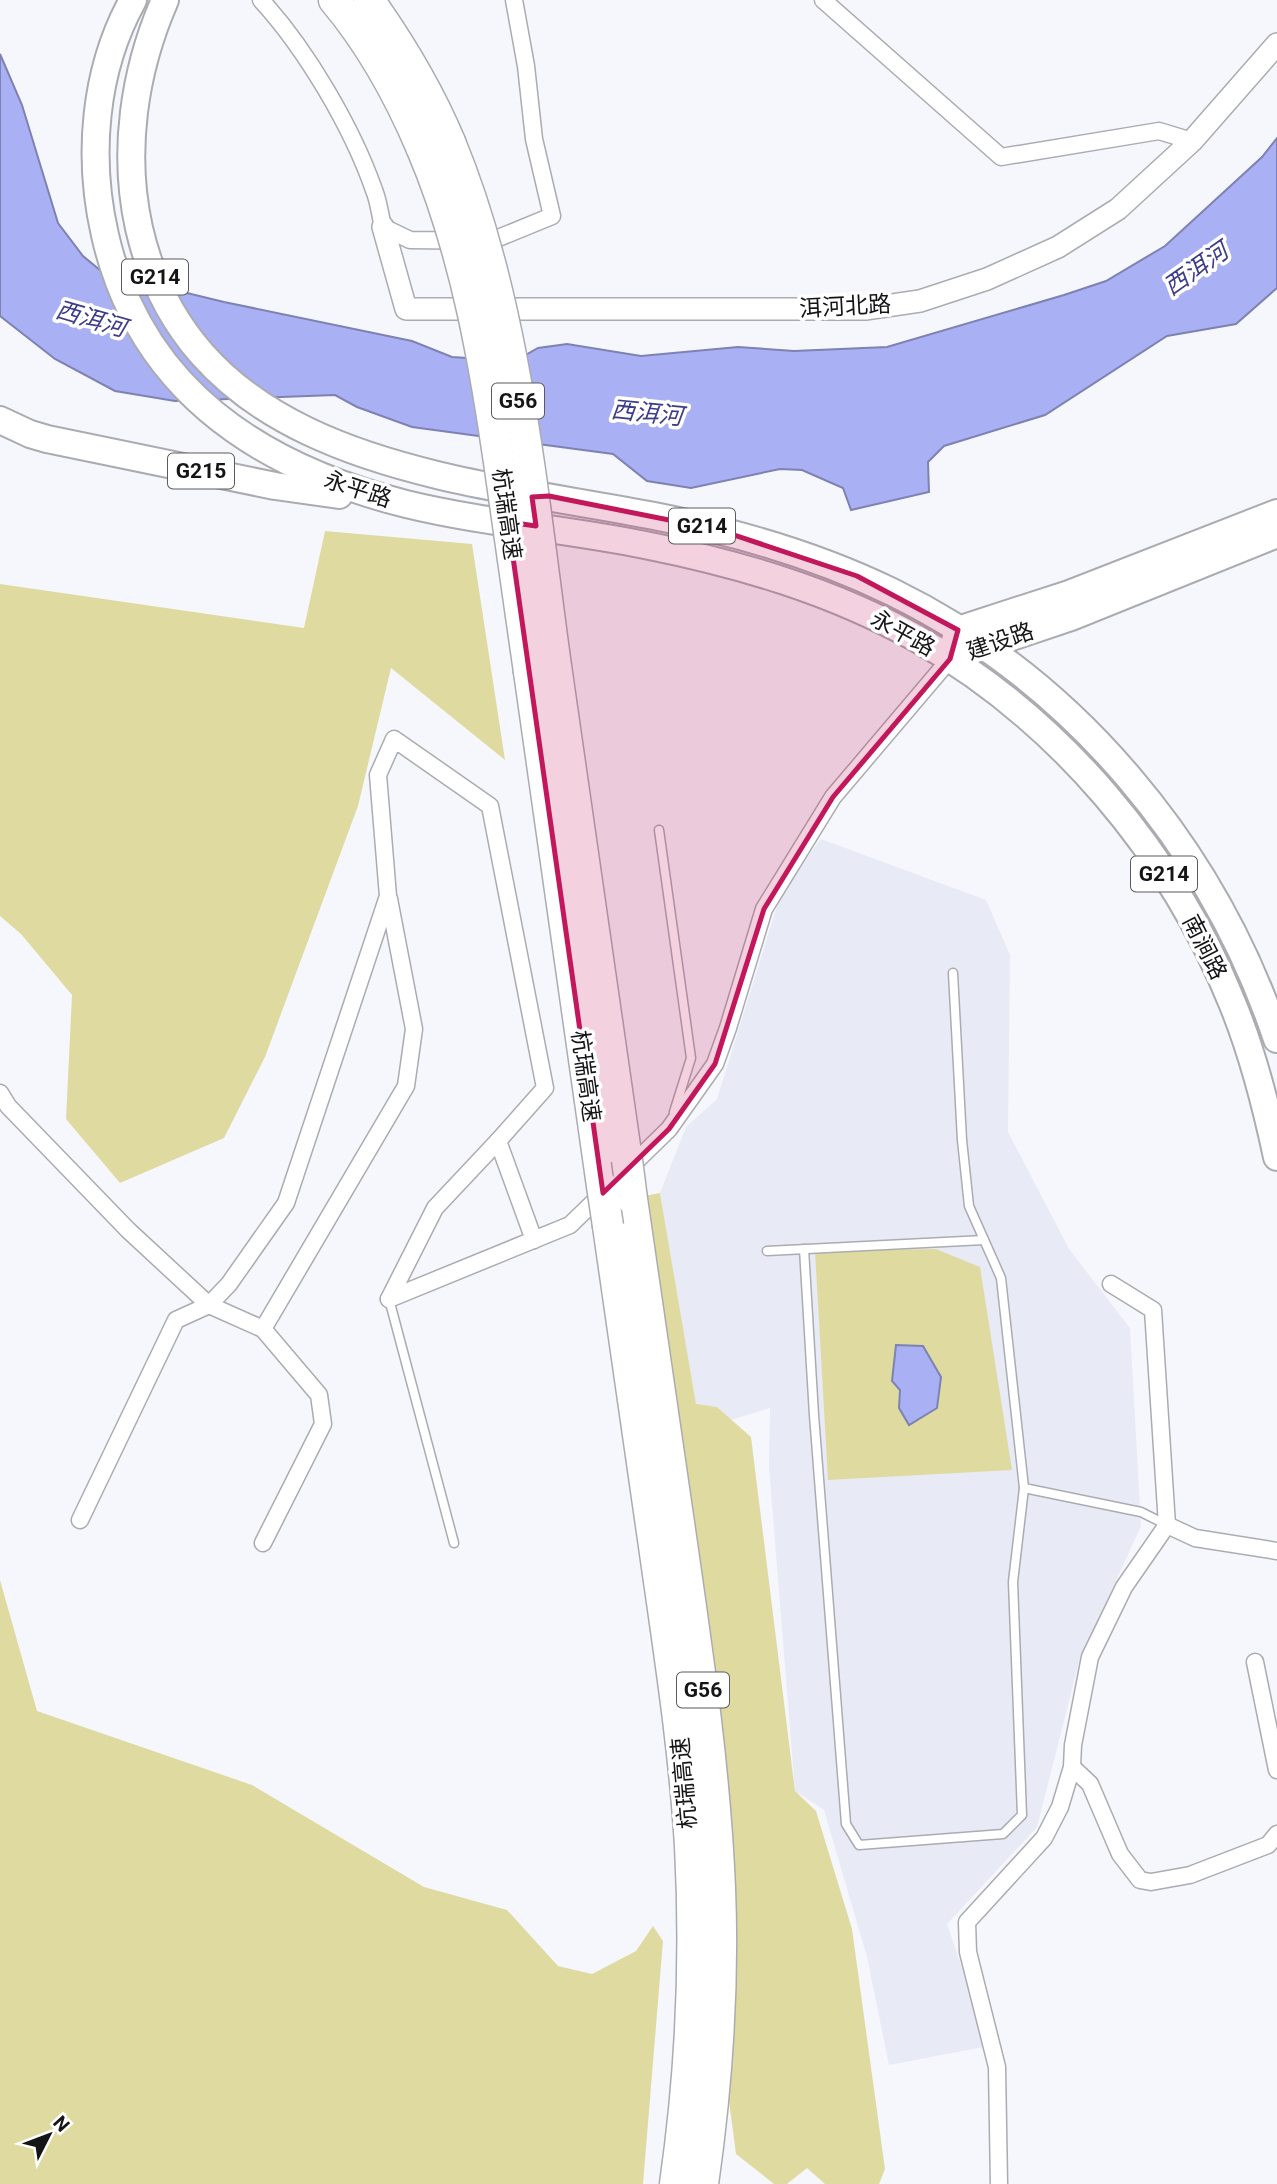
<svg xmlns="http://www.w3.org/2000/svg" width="1277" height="2184" font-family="Roboto,'Noto Sans SC',sans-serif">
<rect width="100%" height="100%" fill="#f6f7fd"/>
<!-- built -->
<polygon fill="#e8eaf6" points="821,839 986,900 1010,955 1008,1132 1069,1249 1130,1328 1141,1526 1079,1662 1037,1827 947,1924 989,2046 889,2065 867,1957 824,1810 795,1791 769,1467 770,1408 731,1420 717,1407 696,1405 660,1193 686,1127 717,1099 782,890"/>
<!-- green -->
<g fill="#dfdba0">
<polygon points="325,531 472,544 505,760 391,668 358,806 265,1057 224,1138 120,1183 66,1119 72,995 21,934 0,916 0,584 304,628"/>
<polygon points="660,1193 696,1404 717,1407 751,1437 795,1791 816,1811 852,1929 885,2169 879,2184 825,2184 807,2168 787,2184 774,2184 736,2154 725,2071 644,1196"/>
<polygon points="936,1249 980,1267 1012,1470 828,1480 815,1251"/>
<polygon points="0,1580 37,1711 252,1785 424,1887 507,1910 558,1966 592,1974 636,1951 653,1926 663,1941 643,2184 0,2184"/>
</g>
<!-- water -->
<g fill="#a9b0f4" stroke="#7d82b2" stroke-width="2">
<polygon points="0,54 22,105 58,223 83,256 112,280 168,295 183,292 224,302 412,341 452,357 515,361 538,348 567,344 641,356 738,347 794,351 887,347 1064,295 1106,281 1165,246 1262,157 1277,138 1277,288 1236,324 1167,336 1045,415 944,446 928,462 929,492 851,510 843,488 802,470 780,469 691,488 647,481 613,454 412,427 357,407 335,395 175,401 115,391 55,359 0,316"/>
<polygon points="896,1345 923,1346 941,1377 937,1408 909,1425 899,1408 900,1390 892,1381"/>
</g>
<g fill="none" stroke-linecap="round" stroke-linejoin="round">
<defs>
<g id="service">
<polyline points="659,830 691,1058 674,1112"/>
<polyline points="953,973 962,1140 969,1206 1001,1278 1024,1488 1141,1512 1167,1525"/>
<polyline points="804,1249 814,1415 846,1824 859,1845 1003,1834 1022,1815 1013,1582 1024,1488"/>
<polyline points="767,1251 984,1240"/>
<polyline points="389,1299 454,1543"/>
</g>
<g id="minor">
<path d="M261 0C306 49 352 127 374 190 379 202 380 215 383 227L410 240 491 241 552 216 534 139 526 66 514 0"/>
<polyline points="823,0 1001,157 1159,131 1192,141"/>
<polyline points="0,1093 8,1106 128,1230 209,1305 263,1329 319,1395 323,1424 263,1543"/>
<polyline points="627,1170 669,1129 715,1064 728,1028 764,909 833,797 950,659"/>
<polyline points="389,1299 570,1225 604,1192"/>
<polyline points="389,1299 435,1208 498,1141"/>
<polyline points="263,1329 406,1086 414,1029 389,899"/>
<polyline points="80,1520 176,1320 209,1305 229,1284 286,1203 388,896 378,775 394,739 490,806 545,1088 498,1141 534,1240"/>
<polyline points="1167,1525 1195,1538 1277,1551"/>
<polyline points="1255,1662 1277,1770"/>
<polyline points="1072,1767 1090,1784 1120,1854 1140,1880 1151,1882 1190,1875 1268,1845 1277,1834"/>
<polyline points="999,2184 997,2067 968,1952 967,1922 1044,1838 1060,1807 1072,1767 1073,1745 1090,1657 1124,1587 1167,1525 1153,1310 1111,1284"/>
</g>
<polyline id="tertiary" points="383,227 406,309 865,309 920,301 987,279 1058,247 1118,209 1192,141 1277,44"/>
<g id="primary">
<polyline points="964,653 1071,617 1277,534"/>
<polyline points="950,659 958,630 1069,594 1277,513"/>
</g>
<g id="trunk">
<path d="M133 0C94 70 87 157 105 235 140 390 260 467 406 504 484 523 566 529 645 545 740 564 832 591 916 638 1059 719 1172 853 1233 1005 1253 1054 1266 1105 1277 1157"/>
<path d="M165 0C134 71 122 152 139 228 193 465 459 478 654 516 736 532 816 555 892 592 1074 681 1213 848 1277 1039"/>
<polyline points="0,420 30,434 47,439 275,486 339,495"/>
</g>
<g id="motorway">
<path d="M334 0C371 44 400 97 422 149"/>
<path d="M369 0C401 45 429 92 450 142"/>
<polyline points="556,666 627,1160"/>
<polyline points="529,672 602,1186"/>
<path d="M632 1199C648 1309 664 1419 680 1530 697 1649 715 1767 720 1888 724 1987 717 2086 703 2184"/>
<path d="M608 1226C623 1332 638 1439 654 1546 668 1646 684 1745 690 1846 696 1959 691 2072 675 2184"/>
</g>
</defs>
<!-- service casing -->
<use href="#service" stroke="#abacb1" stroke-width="11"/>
<!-- minor casing -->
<use href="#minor" stroke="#abacb1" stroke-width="19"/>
<!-- tertiary casing -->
<use href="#tertiary" stroke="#abacb1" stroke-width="24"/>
<!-- primary casing -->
<use href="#primary" stroke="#abacb1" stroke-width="30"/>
<!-- trunk casing -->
<use href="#trunk" stroke="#abacb1" stroke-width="30"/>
<!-- motorway casing -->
<use href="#motorway" stroke="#abacb1" stroke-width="33"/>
<!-- service -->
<use href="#service" stroke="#fff" stroke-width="8"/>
<!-- minor -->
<use href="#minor" stroke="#fff" stroke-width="16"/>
<!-- tertiary -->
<use href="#tertiary" stroke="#fff" stroke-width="21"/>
<!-- primary -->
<use href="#primary" stroke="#fff" stroke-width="26"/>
<!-- trunk -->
<use href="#trunk" stroke="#fff" stroke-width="26"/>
<!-- motorway -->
<use href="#motorway" stroke="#fff" stroke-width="30"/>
<defs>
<g id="motorway-bridge">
<path d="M450 142C517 304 532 494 556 666"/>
<path d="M422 149C467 255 486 370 502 483 511 546 520 609 529 672"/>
<polyline points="627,1160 632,1199"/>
<polyline points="602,1186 608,1226"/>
</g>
</defs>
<!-- motorway-bridge casing -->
<use href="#motorway-bridge" stroke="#abacb1" stroke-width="33" stroke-linecap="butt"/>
<!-- motorway-bridge -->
<use href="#motorway-bridge" stroke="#fff" stroke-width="30"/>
</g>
<!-- marked area -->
<path fill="#c2185b" fill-opacity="0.2" stroke="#c2185b" stroke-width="5" stroke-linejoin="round" d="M549 496 719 530 857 576 958 630 950 659 833 797 764 909 715 1064 669 1129 603 1193 508 522 536 526 532 497Z"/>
<g text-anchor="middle" stroke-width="7" stroke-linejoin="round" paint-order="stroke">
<!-- shield labels -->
<g fill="#fff" stroke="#5b5b5d" stroke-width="2">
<rect x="122" y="259.5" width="66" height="35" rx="5"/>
<rect x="492" y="383.5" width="52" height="35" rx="5"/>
<rect x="168" y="453.5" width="66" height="35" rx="5"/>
<rect x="669" y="508.5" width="66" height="35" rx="5"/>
<rect x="1131" y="856.5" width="66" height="35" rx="5"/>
<rect x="677" y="1672.5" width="52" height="35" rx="5"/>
</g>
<g font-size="21" font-weight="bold" fill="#151517">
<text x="155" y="284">G214</text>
<text x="518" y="408">G56</text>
<text x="201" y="478">G215</text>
<text x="702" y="533">G214</text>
<text x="1164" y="881">G214</text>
<text x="703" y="1697">G56</text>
</g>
<!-- street labels -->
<g font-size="23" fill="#151517" stroke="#fff">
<text transform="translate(845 306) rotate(-3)" y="8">洱河北路</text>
<text transform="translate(358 489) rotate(18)" y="8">永平路</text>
<text transform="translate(507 514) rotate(82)" y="8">杭瑞高速</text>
<text transform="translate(903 633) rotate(29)" y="8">永平路</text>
<text transform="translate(1000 641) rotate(-19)" y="8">建设路</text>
<text transform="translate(1205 947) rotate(63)" y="8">南涧路</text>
<text transform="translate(586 1076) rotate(82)" y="8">杭瑞高速</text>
<text transform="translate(684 1783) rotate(-95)" y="8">杭瑞高速</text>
</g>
<!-- water labels -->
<g font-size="24" font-style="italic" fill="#3d3c8a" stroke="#fff">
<text transform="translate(1196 269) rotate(-35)" y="8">西洱河</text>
<text transform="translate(91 319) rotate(16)" y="8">西洱河</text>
<text transform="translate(647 413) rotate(6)" y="8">西洱河</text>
</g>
</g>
<!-- north arrow -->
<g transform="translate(49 2135) rotate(48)" stroke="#ffffff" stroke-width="5" paint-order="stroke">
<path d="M0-5L12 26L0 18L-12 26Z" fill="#151517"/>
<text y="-10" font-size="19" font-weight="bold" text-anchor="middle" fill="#151517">N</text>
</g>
</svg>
